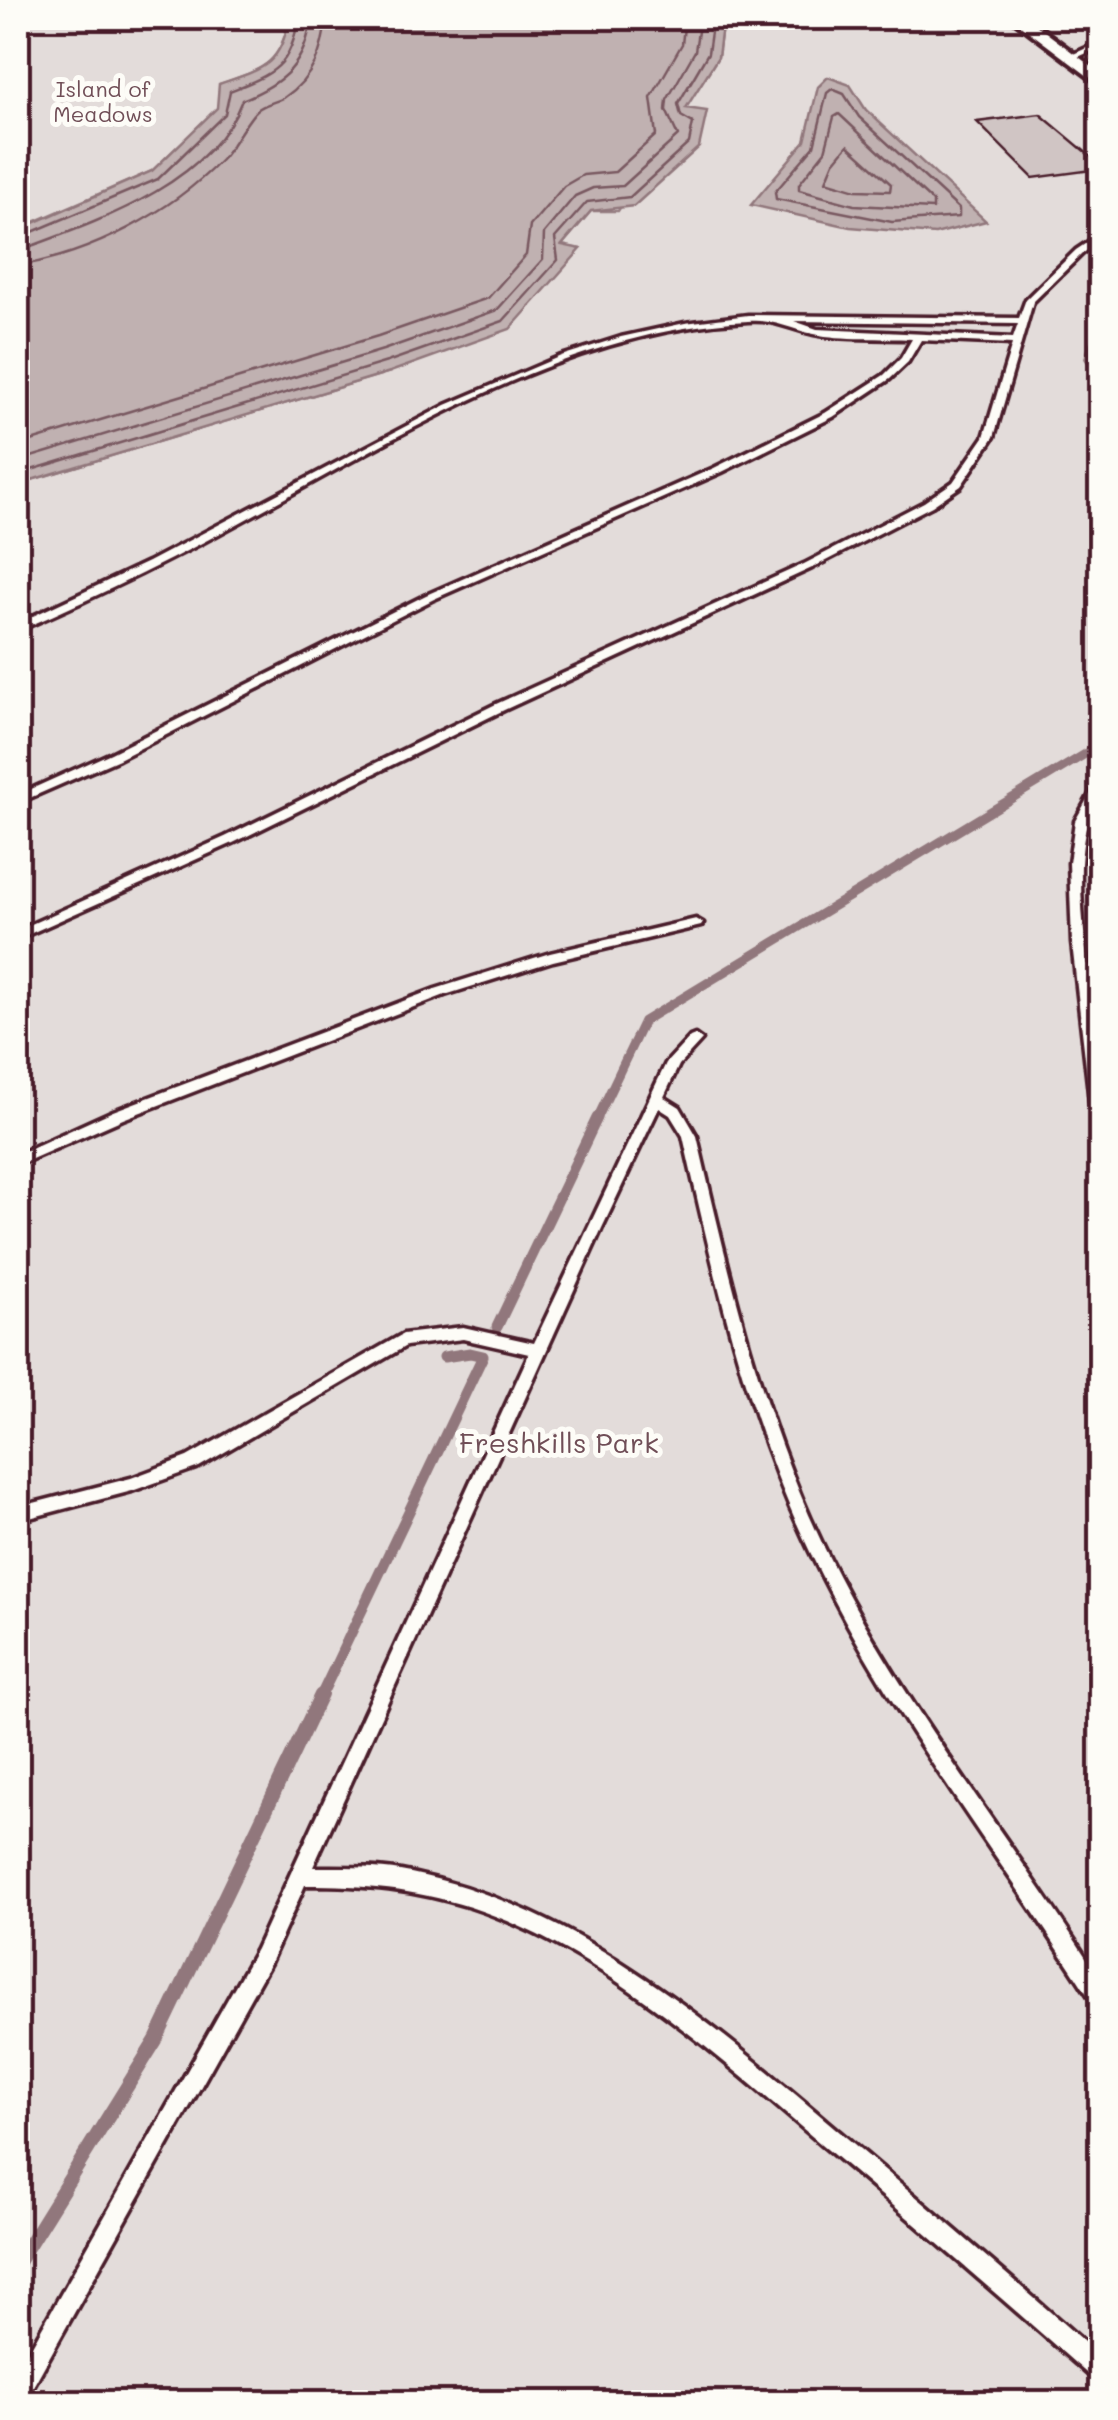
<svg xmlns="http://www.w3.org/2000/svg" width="1118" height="2420" font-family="Mali,sans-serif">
<rect width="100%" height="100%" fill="#fdfcf7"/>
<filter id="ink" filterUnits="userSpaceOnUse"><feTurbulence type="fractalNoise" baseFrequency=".01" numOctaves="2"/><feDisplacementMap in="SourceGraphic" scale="20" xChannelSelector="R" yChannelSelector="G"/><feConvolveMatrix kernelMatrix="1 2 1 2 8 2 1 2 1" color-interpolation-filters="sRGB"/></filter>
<g filter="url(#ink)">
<!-- green -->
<g fill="#e3dcda" stroke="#967e82" stroke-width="2.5">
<path d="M18 18H289C281 66 262 69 220 84L218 108 152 171 18 229Z"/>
<polygon points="723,18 1100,18 1100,2402 18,2402 18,484 390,372 580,249 561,246 591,211 618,211 718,57"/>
</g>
<!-- water -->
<g fill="#c0b1b1" stroke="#91777b" stroke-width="2.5">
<path d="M289 18H723L718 57 686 108 707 111 699 147 634 206 591 211 562 245 581 249 510 329 390 372 18 484V230L152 171 217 108 219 84C262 69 281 66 289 18Z"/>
<polygon points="828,77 850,85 866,110 986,221 935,234 850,227 751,205 805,141 818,87"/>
</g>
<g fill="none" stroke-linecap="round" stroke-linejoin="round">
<!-- shore -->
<g stroke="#795961" stroke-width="2.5">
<polygon points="832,89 844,94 859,117 959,209 959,217 892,222 776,199 775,192 814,146 827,93"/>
<polygon points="839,114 933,202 933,209 854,205 799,190 799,184 825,151 834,117"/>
<polygon points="848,145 891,184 890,191 856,190 826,181 834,162"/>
<path d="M18 238 158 179 225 114 230 91C273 74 292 67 298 18"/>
<path d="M18 251C96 222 210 185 242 100 284 83 306 64 311 18"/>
<path d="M18 266C91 254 170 213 221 160 233 147 247 119 257 110 264 104 277 102 285 97 313 78 323 51 326 18"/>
<polyline points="18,445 378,336 488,298 526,255 530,226 564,186 583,175 615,172 656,135 651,98 682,44 685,18"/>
<polyline points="18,461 383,350 497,310 543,259 544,233 575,196 593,188 623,186 678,136 666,110 667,100 695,51 700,18"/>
<polyline points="18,474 387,362 503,321 558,260 555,238 587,202 630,197 689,143 693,123 681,116 678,104 708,53 713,18"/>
</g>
<!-- stream-far3 -->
<polyline stroke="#91777b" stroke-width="6" points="1100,321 1087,358 1100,376"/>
<!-- stream-far2 -->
<polyline stroke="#91777b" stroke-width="9" points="596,1121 644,1021 1100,745"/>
<!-- stream-far1 -->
<g stroke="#91777b" stroke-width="11">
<polyline points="497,1327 597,1118"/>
<polyline points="320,1698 483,1356 470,1353 444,1357"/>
</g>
<!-- stream -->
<polyline stroke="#91777b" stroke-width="14" points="18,2262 156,2040 321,1695"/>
</g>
<!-- building -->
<polygon fill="#d0c5c4" stroke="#4a1f2b" stroke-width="2.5" points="1040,114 1100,164 1100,169 1033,178 977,122"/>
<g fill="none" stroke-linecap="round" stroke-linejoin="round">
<defs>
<g id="service">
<polygon points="1100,42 1100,47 1076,58 1069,56"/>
<path d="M1100 234V241L1082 254 1033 302 994 437 961 486 932 506 812 568 504 710 233 843 18 939V930L225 837 496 704 804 564 924 502 953 482 984 437 1012 344 921 340 908 362 890 379 833 417 722 472 434 599 119 759 18 803V795L111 753 426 595 714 468 825 413 884 375 901 358 912 339C883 338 842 340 814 334 789 329 775 319 748 321 571 330 411 429 259 512 182 555 103 594 22 629L18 630V623L148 562 446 405 561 356 621 337 685 323 748 315 1019 318 1026 299 1076 250ZM794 321 1018 324 1013 338 817 329Z"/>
<path d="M1100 783C1101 798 1094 805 1089 818 1084 831 1082 850 1081 864 1079 954 1106 1044 1100 1133L1093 1128 1072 943 1069 863 1075 821 1094 787Z"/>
<polygon points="696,919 703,923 701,926 553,961 445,995 123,1119 18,1165 18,1154 113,1111 435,989 550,953"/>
<path d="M695 1035 702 1040 679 1065 664 1097 680 1107 697 1136C729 1274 761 1415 822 1543 897 1699 1008 1834 1100 1979V2006L1093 2003C996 1850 881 1706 805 1541 745 1413 714 1273 683 1136L670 1115 659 1108 602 1228 313 1867C346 1867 379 1866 411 1873 582 1908 718 2029 847 2138 932 2210 1017 2282 1100 2356V2381L1092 2378C1003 2299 912 2221 821 2144 719 2057 600 1949 470 1907 412 1889 366 1885 305 1885L270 1963 26 2399 18 2402V2370L256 1949 529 1354 463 1339 406 1346 199 1467 132 1491 18 1521V1507L131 1478 187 1457 403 1334 463 1327 534 1343 666 1063 690 1037Z"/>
</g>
<polygon id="minor" points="1011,18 1027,18 1100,73 1100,85"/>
</defs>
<!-- service casing -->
<use href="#service" stroke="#4a1f2b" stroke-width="7"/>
<!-- minor casing -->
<use href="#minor" stroke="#4a1f2b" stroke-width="8"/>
<!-- service -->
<use href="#service" fill="#fdfcf7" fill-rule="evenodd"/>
<!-- minor -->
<use href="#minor" fill="#fdfcf7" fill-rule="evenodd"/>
</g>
</g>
<g text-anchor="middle" stroke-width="10" stroke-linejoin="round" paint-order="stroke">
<!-- far-park labels -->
<g font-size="22" fill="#704e57" stroke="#fdfcf7">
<text x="103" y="97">Island of<tspan x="103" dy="25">Meadows</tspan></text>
</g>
<!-- park labels -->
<g font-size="28" fill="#704e57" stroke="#fdfcf7">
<text x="559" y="1453">Freshkills Park</text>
</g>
</g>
<!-- margin -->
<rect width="1118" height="2420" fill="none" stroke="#fdfcf7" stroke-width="60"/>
<rect x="30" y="30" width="1058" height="2360" fill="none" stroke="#4a1f2b" stroke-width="4" filter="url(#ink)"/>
</svg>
